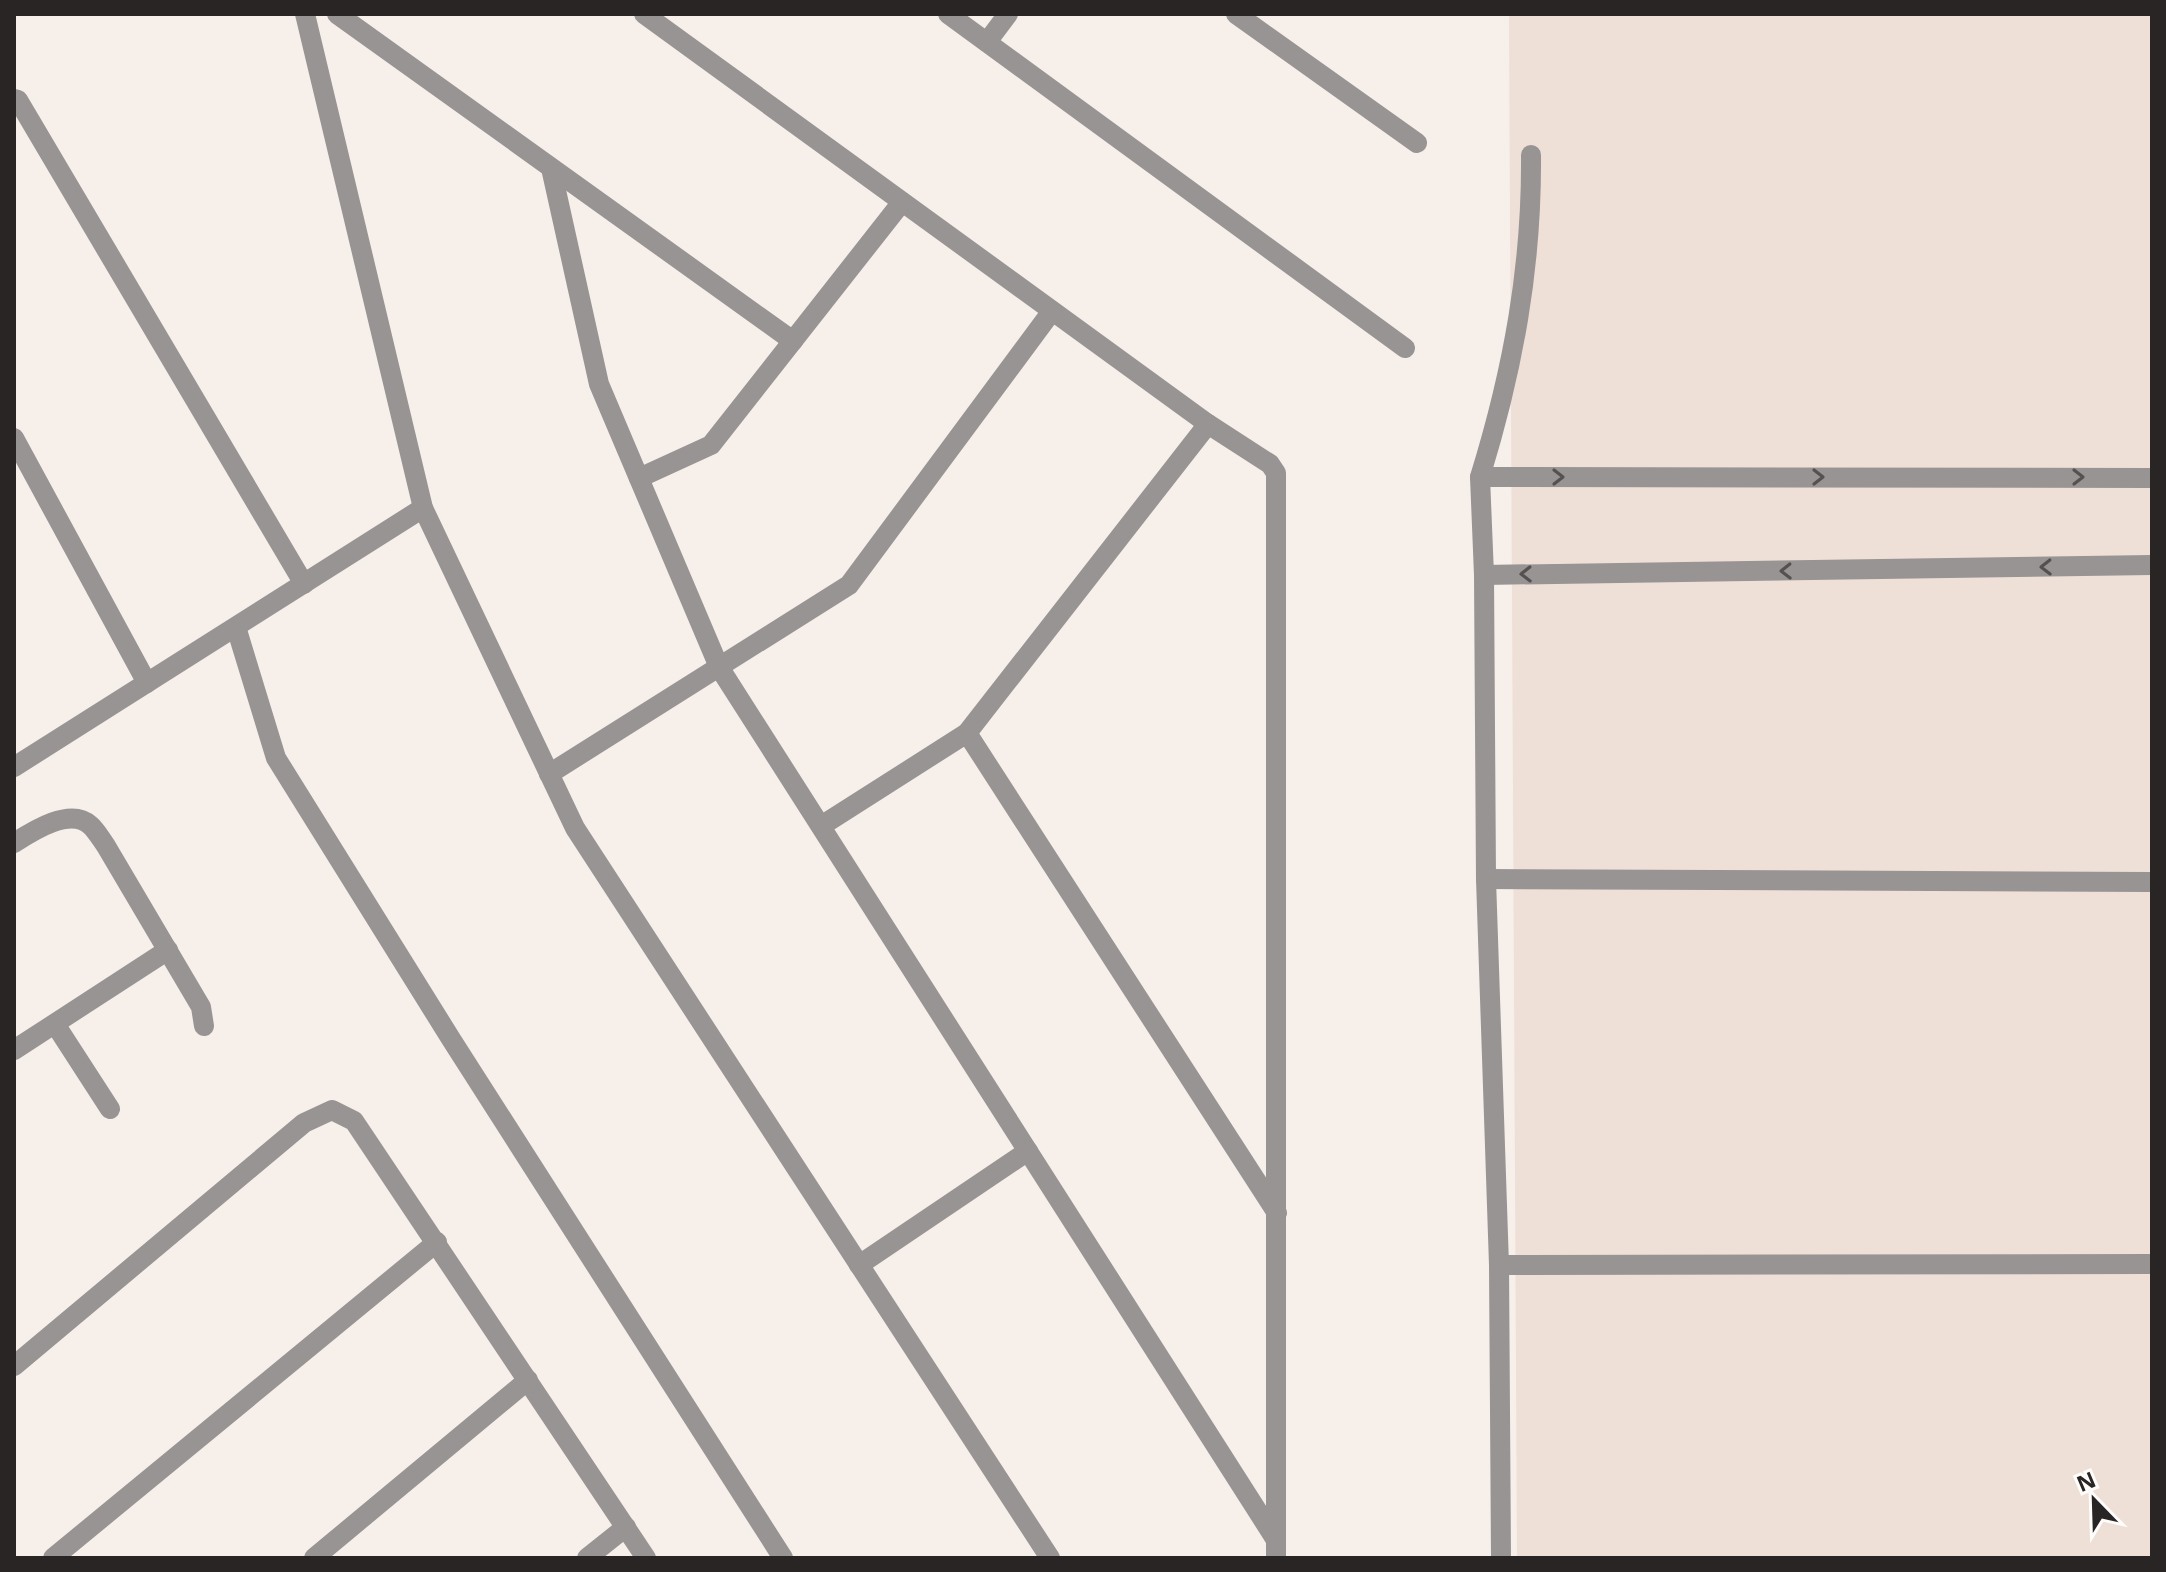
<svg xmlns="http://www.w3.org/2000/svg" width="2166" height="1572" font-family="'Open Sans',sans-serif">
<rect width="100%" height="100%" fill="#f6efea"/>
<!-- built -->
<polygon fill="#eee0d7" points="1509,14 2152,14 2152,1558 1517,1558"/>
<g fill="none" stroke-linecap="round" stroke-linejoin="round">
<!-- lane -->
<g stroke="#989494" stroke-width="20">
<polyline points="14,99 18,100 304,584"/>
<polyline points="14,438 147,683"/>
<path d="M1480 477C1513 370 1532 267 1531 155"/>
<polyline points="236,627 276,758 451,1039 783,1558"/>
<path d="M14 843C33 831 70 807 90 825 96 830 101 839 106 846L201 1007 204 1026"/>
<polyline points="1486,879 2152,882"/>
<polyline points="55,1024 110,1109"/>
<polyline points="14,1050 168,950"/>
<polyline points="1499,1265 2152,1264"/>
<polyline points="14,1366 304,1123 332,1110 354,1121 646,1558"/>
<polyline points="53,1558 437,1242"/>
<polyline points="314,1558 528,1380"/>
<polyline points="587,1558 626,1527"/>
</g>
<!-- street -->
<g stroke="#989494" stroke-width="20">
<polyline points="305,14 423,508 575,828 1050,1558"/>
<polyline points="337,14 793,341"/>
<polyline points="644,14 1208,424 1270,464 1276,473 1276,1558"/>
<polyline points="948,14 1405,348"/>
<polyline points="1236,14 1417,143"/>
<polyline points="987,42 1008,14"/>
<polyline points="551,168 599,384 719,667 1276,1540"/>
<polyline points="639,478 711,445 902,202"/>
<polyline points="1484,575 2152,565"/>
<polyline points="967,733 1277,1213"/>
<polyline points="14,767 423,508"/>
<polyline points="549,774 849,585 1052,311"/>
<polyline points="821,826 967,733 1208,424"/>
<polyline points="859,1265 1028,1151"/>
<polyline points="1501,1558 1499,1265 1486,879 1484,575 1480,477 2152,478"/>
</g>
</g>
<!-- one-way arrows -->
<defs><path id="oneway-chevron" d="M-2-3.5L2.5 0L-2 3.5" fill="none" stroke-width="1.6" stroke-linecap="round" stroke-linejoin="round" transform="scale(2)"/></defs>
<g stroke="#555151">
<use href="#oneway-chevron" transform="translate(1558 477)"/>
<use href="#oneway-chevron" transform="translate(1818 477)"/>
<use href="#oneway-chevron" transform="translate(2078 477)"/>
<use href="#oneway-chevron" transform="translate(2046 567) rotate(179)"/>
<use href="#oneway-chevron" transform="translate(1786 571) rotate(179)"/>
<use href="#oneway-chevron" transform="translate(1526 574) rotate(179)"/>
</g>
<!-- border -->
<rect width="2166" height="1572" fill="none" stroke="#282524" stroke-width="32"/>
<!-- north arrow -->
<g transform="translate(2094 1500) rotate(337)" stroke="#fffdfc" stroke-width="6" paint-order="stroke">
<path d="M0-6L14 30L0 20L-14 30Z" fill="#282524"/>
<text y="-12" font-size="22" font-weight="bold" text-anchor="middle" fill="#282524">N</text>
</g>
</svg>
